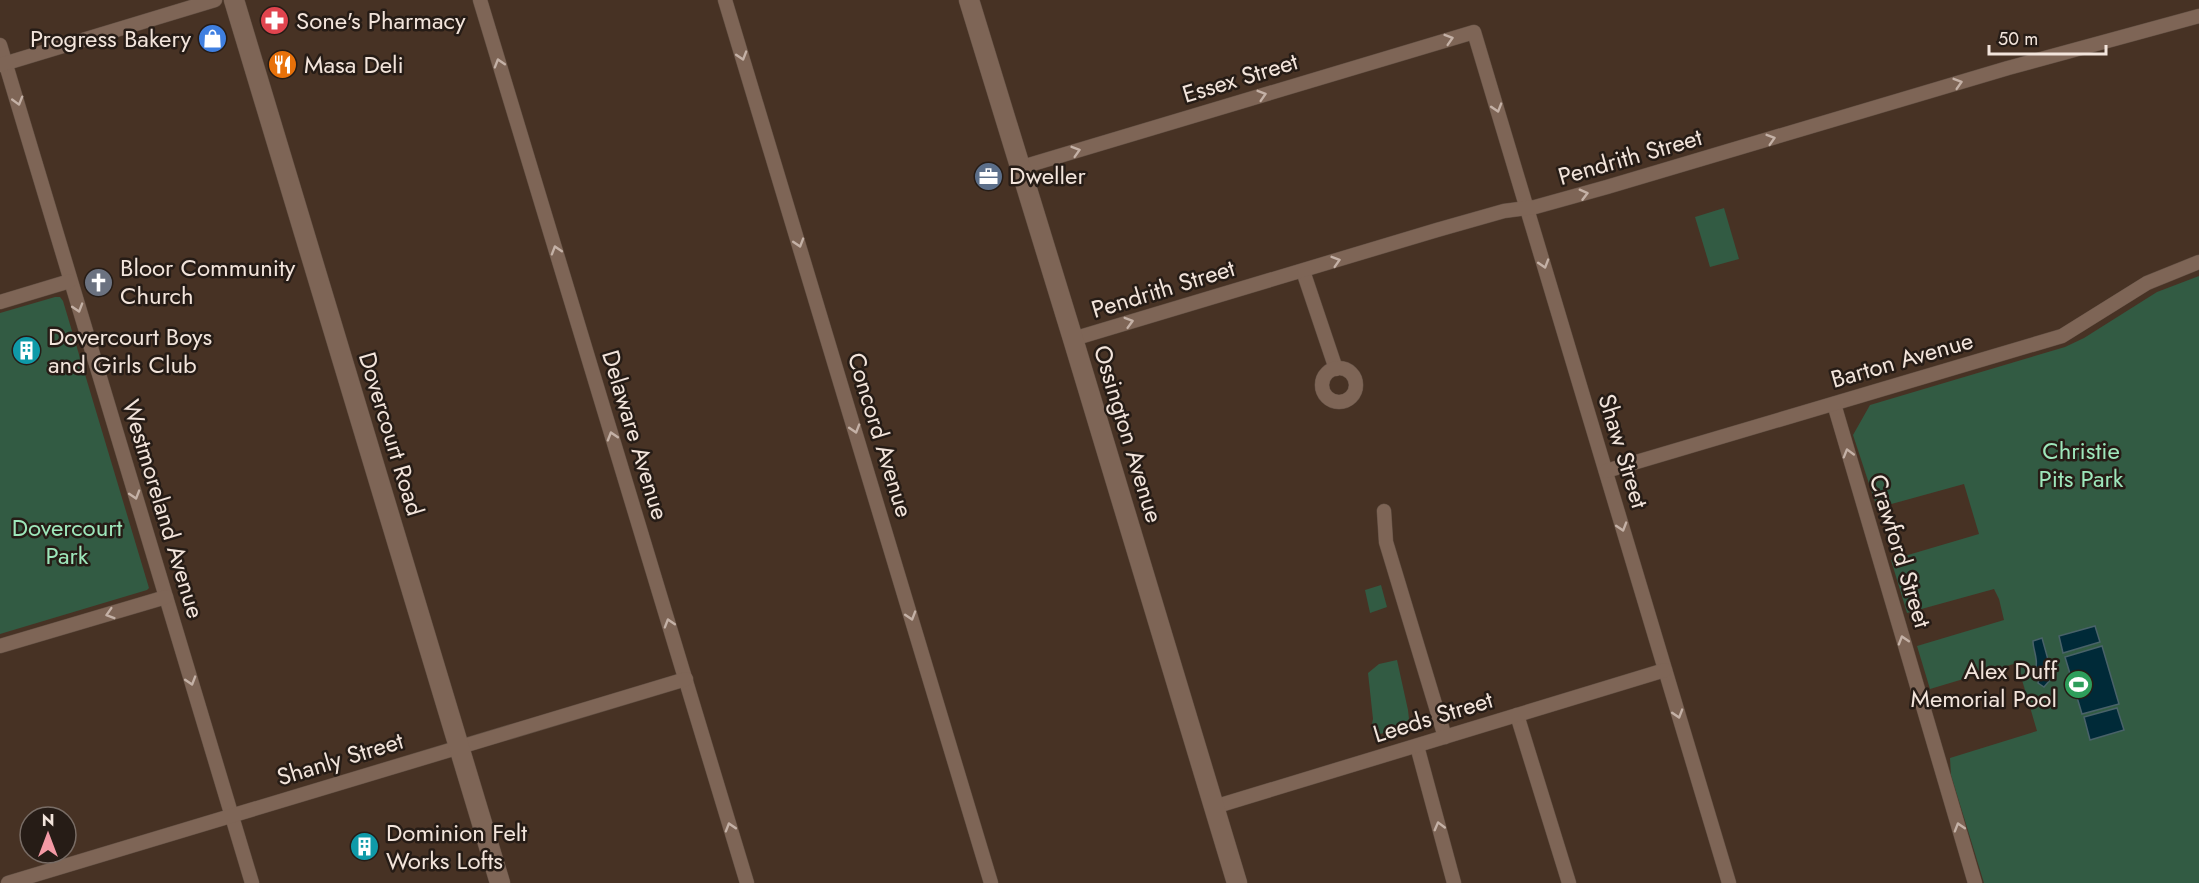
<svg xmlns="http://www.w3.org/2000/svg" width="2199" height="883" font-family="Jost,sans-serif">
<rect width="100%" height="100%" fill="#473224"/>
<!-- green -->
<g fill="#325b43">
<polygon points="1724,208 1739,259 1710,267 1695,217"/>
<polygon points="2199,276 2199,883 1984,883 1951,775 1950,758 2037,731 2017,663 1930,689 1917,646 2004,620 1999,599 1994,589 1907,613 1891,560 1979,534 1964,484 1877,508 1853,435 1870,405 2065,347 2084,338 2157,292"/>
<polygon points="55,297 60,297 63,301 149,588 147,590 0,634 0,313"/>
<polygon points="1381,585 1387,607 1370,613 1365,590"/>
<polygon points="1397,660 1408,710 1409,719 1400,728 1377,735 1371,729 1373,719 1368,673 1379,664"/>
</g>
<!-- water -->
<g fill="#002a38" stroke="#496269" stroke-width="1.5">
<polygon points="2095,626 2100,642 2063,653 2059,636"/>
<path d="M2042 638 2049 663 2045 665 2046 667 2050 666 2053 669 2051 679 2044 687 2038 683 2041 672 2036 667C2038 658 2033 650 2033 641Z"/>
<polygon points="2102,646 2119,704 2082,714 2065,657"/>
<polygon points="2117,708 2124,730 2090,740 2084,717"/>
</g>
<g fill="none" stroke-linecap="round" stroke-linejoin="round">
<defs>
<g id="street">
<polyline points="480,0 747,883"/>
<polyline points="725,0 991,883"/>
<polyline points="0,45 252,883"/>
<polyline points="0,65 215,0"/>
<polyline points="1019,168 1474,32 1729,883"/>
<polyline points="1303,271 1336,369"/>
<polyline points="0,302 70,281"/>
<polyline points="1073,339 1437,230 1504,211 1535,207 1607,187 2008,68 2199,16"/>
<circle cx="1339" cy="385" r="17"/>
<polyline points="1834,404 1975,883"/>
<polyline points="1606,471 2062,336 2147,283 2199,262"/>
<polyline points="1384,511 1386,542 1445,737"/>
<polyline points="0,646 166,597"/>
<polyline points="1517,715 1569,883"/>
<polyline points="1417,746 1454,883"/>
<polyline points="1214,807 1665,670"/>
<polyline points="8,883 686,679"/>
</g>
<g id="secondary">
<polyline points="234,0 500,883"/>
<polyline points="969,0 1073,339 1237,883"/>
</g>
</defs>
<!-- street casing -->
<use href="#street" stroke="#604e42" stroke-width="15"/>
<!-- secondary casing -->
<use href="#secondary" stroke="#604e42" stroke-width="21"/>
<!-- street -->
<use href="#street" stroke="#7e6556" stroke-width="14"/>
<!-- secondary -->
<use href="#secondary" stroke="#7e6556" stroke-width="20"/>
</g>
<!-- one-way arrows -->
<defs><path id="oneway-chevron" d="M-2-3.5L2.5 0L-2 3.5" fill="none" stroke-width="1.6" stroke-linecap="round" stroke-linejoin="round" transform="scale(1.5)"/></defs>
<g stroke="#c4b1a6">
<use href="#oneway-chevron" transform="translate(1449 39) rotate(-17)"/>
<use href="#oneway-chevron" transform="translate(742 56) rotate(73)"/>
<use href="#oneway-chevron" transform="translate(499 63) rotate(-107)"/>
<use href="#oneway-chevron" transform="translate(1958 83) rotate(-17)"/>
<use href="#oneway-chevron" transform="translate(1262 95) rotate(-17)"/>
<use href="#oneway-chevron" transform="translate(18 101) rotate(74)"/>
<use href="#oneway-chevron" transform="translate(1497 108) rotate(73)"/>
<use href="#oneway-chevron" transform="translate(1771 139) rotate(-17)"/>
<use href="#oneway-chevron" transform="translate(1076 151) rotate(-17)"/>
<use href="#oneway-chevron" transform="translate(1584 194) rotate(-15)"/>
<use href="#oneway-chevron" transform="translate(799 243) rotate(73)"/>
<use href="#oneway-chevron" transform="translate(556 250) rotate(-107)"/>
<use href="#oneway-chevron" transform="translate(1336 261) rotate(-17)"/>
<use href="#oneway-chevron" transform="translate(1544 264) rotate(73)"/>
<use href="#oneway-chevron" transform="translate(78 308) rotate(73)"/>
<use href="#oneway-chevron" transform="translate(1129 322) rotate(-16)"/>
<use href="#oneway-chevron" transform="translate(855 429) rotate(73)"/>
<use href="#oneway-chevron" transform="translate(612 436) rotate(-107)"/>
<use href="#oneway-chevron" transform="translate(1848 453) rotate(-106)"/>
<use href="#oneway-chevron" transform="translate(135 495) rotate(73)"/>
<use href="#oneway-chevron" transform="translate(1622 527) rotate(73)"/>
<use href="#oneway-chevron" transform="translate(110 614) rotate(163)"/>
<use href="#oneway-chevron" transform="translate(911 616) rotate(73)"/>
<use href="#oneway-chevron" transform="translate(669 623) rotate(-107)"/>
<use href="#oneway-chevron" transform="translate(1903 640) rotate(-107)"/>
<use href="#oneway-chevron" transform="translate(191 681) rotate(73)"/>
<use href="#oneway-chevron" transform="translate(1678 714) rotate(73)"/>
<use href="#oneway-chevron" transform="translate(1439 826) rotate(-105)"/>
<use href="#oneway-chevron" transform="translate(730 827) rotate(-107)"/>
<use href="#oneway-chevron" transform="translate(1959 827) rotate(-107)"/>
</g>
<!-- icons -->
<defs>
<symbol id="pharmacy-disc" viewBox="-11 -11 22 22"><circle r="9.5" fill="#e0444e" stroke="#261c16"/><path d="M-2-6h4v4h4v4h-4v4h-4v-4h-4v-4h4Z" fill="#fff"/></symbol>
<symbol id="shop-disc" viewBox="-11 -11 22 22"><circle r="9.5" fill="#3f7fe0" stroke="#261c16"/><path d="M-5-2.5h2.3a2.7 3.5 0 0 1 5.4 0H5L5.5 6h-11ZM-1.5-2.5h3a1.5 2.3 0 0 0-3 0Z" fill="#fff"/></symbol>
<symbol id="restaurant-disc" viewBox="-11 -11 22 22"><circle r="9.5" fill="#e8710a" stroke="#261c16"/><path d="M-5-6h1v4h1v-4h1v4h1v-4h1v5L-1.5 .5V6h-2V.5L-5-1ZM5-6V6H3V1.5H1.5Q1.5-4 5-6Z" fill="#fff"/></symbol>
<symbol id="office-disc" viewBox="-11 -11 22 22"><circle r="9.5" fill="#5c6f8a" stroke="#261c16"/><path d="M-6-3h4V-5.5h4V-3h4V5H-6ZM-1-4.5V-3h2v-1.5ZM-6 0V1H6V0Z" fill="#fff"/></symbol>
<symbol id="church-disc" viewBox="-11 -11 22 22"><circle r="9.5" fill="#6b7280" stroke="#261c16"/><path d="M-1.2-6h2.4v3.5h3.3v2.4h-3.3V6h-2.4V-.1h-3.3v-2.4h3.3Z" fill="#fff"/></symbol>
<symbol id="building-disc" viewBox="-11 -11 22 22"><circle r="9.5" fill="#0f9aa8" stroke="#261c16"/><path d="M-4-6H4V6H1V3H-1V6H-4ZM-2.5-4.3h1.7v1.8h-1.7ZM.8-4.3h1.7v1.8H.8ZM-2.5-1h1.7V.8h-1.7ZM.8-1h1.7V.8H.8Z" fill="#fff"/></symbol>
<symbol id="stadium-disc" viewBox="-11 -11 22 22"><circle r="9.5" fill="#2e9e5b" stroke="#261c16"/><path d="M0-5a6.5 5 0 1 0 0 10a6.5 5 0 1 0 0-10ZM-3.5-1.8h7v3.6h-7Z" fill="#fff"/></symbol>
</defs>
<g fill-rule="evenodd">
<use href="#pharmacy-disc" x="258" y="4" width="33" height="33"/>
<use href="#shop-disc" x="196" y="22" width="33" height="33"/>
<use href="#restaurant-disc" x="266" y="48" width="33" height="33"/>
<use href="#office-disc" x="972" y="160" width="33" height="33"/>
<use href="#church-disc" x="82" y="266" width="33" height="33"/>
<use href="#building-disc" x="10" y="334" width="33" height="33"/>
<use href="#stadium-disc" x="2062" y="668" width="33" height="33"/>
<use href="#building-disc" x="348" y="830" width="33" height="33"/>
</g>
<g text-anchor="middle" stroke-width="5" stroke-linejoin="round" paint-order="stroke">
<!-- poi labels -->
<g font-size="24" fill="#f2e4db" stroke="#261c16" text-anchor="start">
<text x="296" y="29">Sone's Pharmacy</text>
<text x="191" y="47" text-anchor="end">Progress Bakery</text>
<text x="304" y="73">Masa Deli</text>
<text x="1009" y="184">Dweller</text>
<text x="120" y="276">Bloor Community<tspan x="120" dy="28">Church</tspan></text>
<text x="48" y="345">Dovercourt Boys<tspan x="48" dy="28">and Girls Club</tspan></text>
<text x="2057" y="679" text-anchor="end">Alex Duff<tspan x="2057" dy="28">Memorial Pool</tspan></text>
<text x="386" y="841">Dominion Felt<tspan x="386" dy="28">Works Lofts</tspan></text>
</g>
<!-- street labels -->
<g font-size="24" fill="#f2e4db" stroke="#261c16">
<text transform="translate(1240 78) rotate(-17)" y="8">Essex Street</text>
<text transform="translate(1630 157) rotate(-16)" y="8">Pendrith Street</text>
<text transform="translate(1163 289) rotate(-17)" y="8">Pendrith Street</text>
<text transform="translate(1902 360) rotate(-16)" y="8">Barton Avenue</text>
<text transform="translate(391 434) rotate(73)" y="8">Dovercourt Road</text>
<text transform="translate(1128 434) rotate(73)" y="8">Ossington Avenue</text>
<text transform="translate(635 435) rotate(73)" y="8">Delaware Avenue</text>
<text transform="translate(880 435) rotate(73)" y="8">Concord Avenue</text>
<text transform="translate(1623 451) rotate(73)" y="8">Shaw Street</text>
<text transform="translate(163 509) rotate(73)" y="8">Westmoreland Avenue</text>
<text transform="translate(1900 551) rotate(73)" y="8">Crawford Street</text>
<text transform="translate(1433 717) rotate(-17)" y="8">Leeds Street</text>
<text transform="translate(340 759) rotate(-17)" y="8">Shanly Street</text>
</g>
<!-- park labels -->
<g font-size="24" fill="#9ee7bb" stroke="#261c16">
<text x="2081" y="459">Christie<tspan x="2081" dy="28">Pits Park</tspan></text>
<text x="67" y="536">Dovercourt<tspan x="67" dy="28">Park</tspan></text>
</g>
</g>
<!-- north arrow -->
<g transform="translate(48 835)"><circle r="28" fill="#261c16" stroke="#786c65" stroke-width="1.5"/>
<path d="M0-4.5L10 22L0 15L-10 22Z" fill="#f49aa5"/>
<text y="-9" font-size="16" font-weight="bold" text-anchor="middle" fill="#f2e4db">N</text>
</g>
<!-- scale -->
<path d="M1989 45v9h117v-9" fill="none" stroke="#f2e4db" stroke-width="3"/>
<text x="1998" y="45" font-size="18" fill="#f2e4db" stroke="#261c16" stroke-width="4.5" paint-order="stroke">50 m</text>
</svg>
